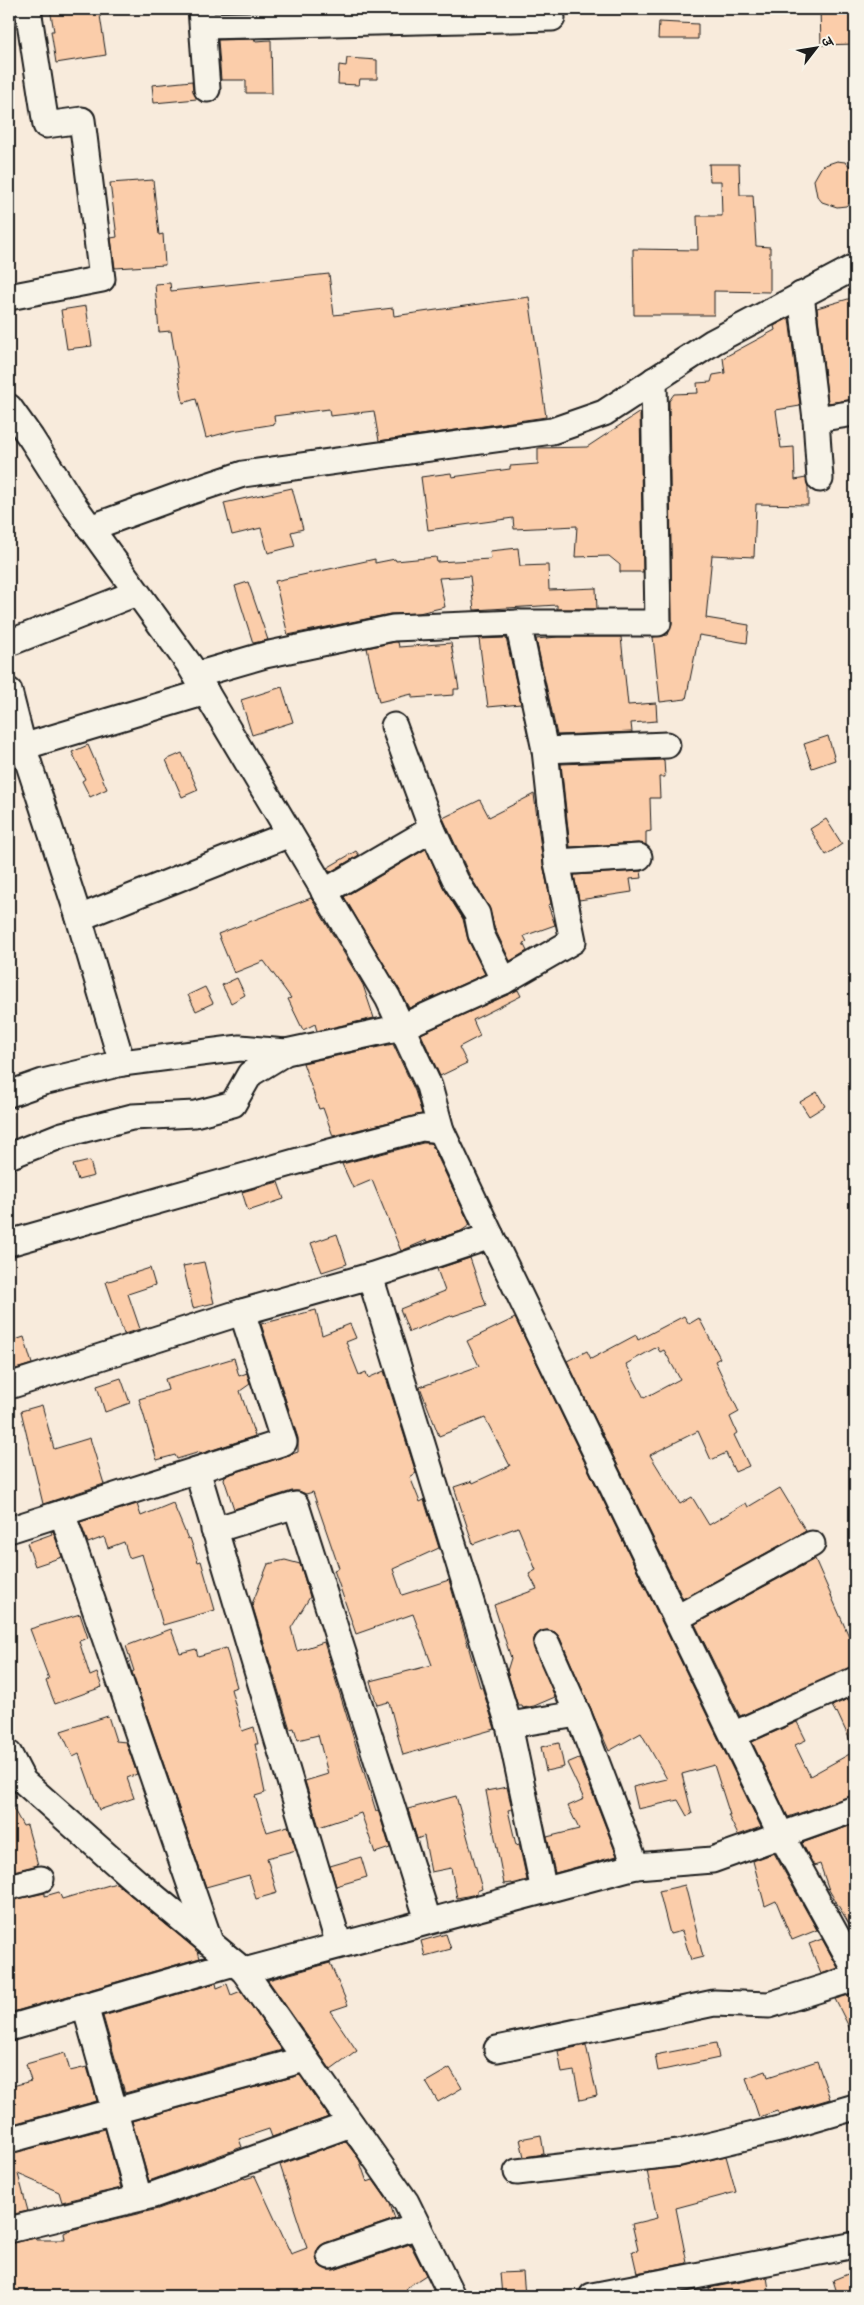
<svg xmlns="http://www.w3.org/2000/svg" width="864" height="2305" font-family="Kalam,'Playpen Sans Deva',sans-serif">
<rect width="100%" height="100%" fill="#f8ebdc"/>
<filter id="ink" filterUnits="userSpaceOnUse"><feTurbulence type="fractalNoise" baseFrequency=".02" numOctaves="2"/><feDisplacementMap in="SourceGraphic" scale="10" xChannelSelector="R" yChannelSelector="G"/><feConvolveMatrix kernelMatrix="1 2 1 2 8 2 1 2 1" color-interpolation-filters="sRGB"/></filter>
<g filter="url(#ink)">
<!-- building -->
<g fill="#fbcdaa" stroke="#1c1c1c" fill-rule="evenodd">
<polygon points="50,9 99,9 106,55 56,63 51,31 54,31"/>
<polygon points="820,9 855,9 855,44 821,45"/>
<polygon points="659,22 698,24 698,39 658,39"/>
<polygon points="255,39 255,41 271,40 272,93 246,93 246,80 221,80 218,40"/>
<polygon points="347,58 377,60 377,79 360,79 359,85 338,84 339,65 346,66"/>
<polygon points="192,81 193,91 197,99 154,103 152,85"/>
<polygon points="837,161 845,162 855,170 855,198 846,206 837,207 822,202 817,196 814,180 822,166"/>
<polygon points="709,164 739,164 740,195 753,195 756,246 770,247 770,292 714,291 714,315 634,315 633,249 698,250 697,216 722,216 721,181 710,181"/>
<polygon points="153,180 159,235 163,234 165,265 115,268 111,238 117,237 110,183"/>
<polygon points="329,274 334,315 393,308 394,316 529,297 546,417 379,441 374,411 330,416 329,409 274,416 275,424 232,431 206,438 196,399 183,403 171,331 159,332 155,284 170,283 171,291"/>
<polygon points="855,297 855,399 828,403 817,308"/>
<polygon points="86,306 92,346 67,349 61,310"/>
<polygon points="789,318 800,406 776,410 781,448 794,447 795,480 806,478 808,487 808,505 756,504 754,557 712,555 706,618 749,625 747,643 699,635 686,699 660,702 653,637 668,635 672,623 669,401 674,394 698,393 697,383 711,382 713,375 725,373 723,358 775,330 774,326"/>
<polygon points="640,412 643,572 620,572 620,565 609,556 575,557 577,526 514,529 513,518 428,530 421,477 451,473 452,477 510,469 510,466 538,464 538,448 587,447"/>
<polygon points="292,488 303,529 291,532 295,546 268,553 261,528 232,535 224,503"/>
<polygon points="518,548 520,566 548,565 549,590 596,588 597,609 557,609 557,605 474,610 470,576 439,578 445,607 419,613 390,614 288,635 275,581 375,559 375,563 395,559 396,561 436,557 437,562 491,559 490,551"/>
<polygon points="248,582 268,640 253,643 235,586"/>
<polygon points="558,637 621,637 628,705 656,703 657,721 631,723 632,732 557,735 536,639"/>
<polygon points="506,638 521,704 488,707 479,639"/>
<polygon points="395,642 398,642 399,647 451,643 459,689 454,689 454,695 412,698 412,694 379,702 367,648"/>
<polygon points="282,687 293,722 252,735 241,700"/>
<polygon points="828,736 835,760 812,768 804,744"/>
<polygon points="88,745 107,789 90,797 82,781 85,779 72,752"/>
<polygon points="182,753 198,790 182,797 166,760"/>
<polygon points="664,760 665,777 659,777 660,798 650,798 651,831 646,832 646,845 638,843 570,847 561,764"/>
<polygon points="534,794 543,864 551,904 548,905 555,925 524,936 527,942 523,943 527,951 510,961 495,929 489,907 469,874 443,818 480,800 489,817"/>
<polygon points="826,819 842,844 826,855 810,829"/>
<polygon points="426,849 443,887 463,919 468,940 485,974 409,1008 400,991 344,897"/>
<polygon points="356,851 359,855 330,872 327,868"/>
<polygon points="641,871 642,878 630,879 632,892 579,900 574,875"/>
<polygon points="311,898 363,985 374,1018 317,1031 315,1024 303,1030 288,999 291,998 264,961 234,973 218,934"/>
<polygon points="237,978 245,995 231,1003 222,985"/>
<polygon points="205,987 213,1003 196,1011 188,995"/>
<polygon points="518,990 521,996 473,1020 480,1036 459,1047 467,1063 440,1076 421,1034"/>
<polygon points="393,1044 415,1091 422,1114 333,1136 323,1108 319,1109 303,1063"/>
<polygon points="817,1092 825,1106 809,1116 800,1102"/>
<polygon points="423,1143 431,1143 470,1225 461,1231 428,1242 427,1240 401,1251 372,1180 353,1188 342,1164"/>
<polygon points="90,1161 94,1176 78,1180 73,1165"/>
<polygon points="278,1182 284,1199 248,1211 242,1192"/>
<polygon points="337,1234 347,1264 322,1272 311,1243"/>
<polygon points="470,1258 486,1305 453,1316 453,1315 409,1332 400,1309 445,1291 437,1269"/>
<polygon points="204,1262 214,1303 193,1308 183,1266"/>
<polygon points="150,1268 155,1285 128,1294 140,1329 124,1334 106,1282"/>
<polygon points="316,1310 322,1335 350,1324 356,1338 346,1342 359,1375 366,1372 368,1378 384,1371 416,1473 410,1477 420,1502 424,1500 439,1548 393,1569 402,1595 449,1580 480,1687 482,1687 495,1729 403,1755 389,1702 377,1705 370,1681 432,1665 413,1614 356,1634 334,1570 339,1568 313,1492 306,1494 299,1491 292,1491 234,1509 224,1479 225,1476 298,1452 298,1438 261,1324"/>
<path d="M684 1316 689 1324 699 1318 720 1358 715 1361 739 1412 730 1417 737 1433 734 1435 749 1466 735 1472 726 1453 711 1460 698 1431 650 1455 680 1504 692 1497 709 1525 746 1503 748 1507 780 1488 806 1531 683 1599 567 1361 587 1351 591 1359 636 1335 638 1340ZM657 1347 660 1352 664 1350 680 1379 644 1398 626 1364Z"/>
<polygon points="515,1318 761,1827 738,1835 728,1815 730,1815 714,1765 682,1774 692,1814 687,1816 678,1800 638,1809 633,1787 667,1779 641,1733 609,1751 560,1638 555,1632 548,1630 541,1631 535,1636 533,1643 555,1697 534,1706 523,1708 522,1706 518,1706 507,1671 511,1658 494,1605 537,1589 529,1574 536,1570 518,1527 473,1544 454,1487 472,1481 473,1483 510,1466 485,1418 439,1436 420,1387 479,1366 467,1341"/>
<polygon points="24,1337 32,1364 9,1371 9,1342"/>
<polygon points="234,1358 239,1376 247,1373 250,1384 240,1391 255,1436 200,1454 200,1452 177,1459 175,1455 157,1460 139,1399 168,1390 165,1379"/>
<polygon points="121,1378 130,1403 105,1412 97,1386"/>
<polygon points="42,1405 54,1449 90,1438 104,1484 43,1504 21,1411"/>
<polygon points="173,1503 188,1539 190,1538 198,1562 201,1561 215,1610 163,1625 142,1554 129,1558 124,1542 108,1548 104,1537 88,1543 80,1522 137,1504 141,1516"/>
<polygon points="53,1531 62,1557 35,1566 27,1543 52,1534 51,1532"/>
<polygon points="815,1559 855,1650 855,1666 740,1716 695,1624"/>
<polygon points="285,1560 300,1564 310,1597 291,1628 297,1651 324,1642 376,1811 378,1810 390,1848 375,1853 361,1813 319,1827 305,1781 328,1774 318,1735 298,1740 294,1728 290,1729 252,1604 268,1564"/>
<polygon points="80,1614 88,1638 79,1641 90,1676 97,1673 102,1687 55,1704 46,1681 49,1679 30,1629"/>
<polygon points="171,1629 180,1653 196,1649 198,1656 226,1648 237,1687 231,1689 242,1731 254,1727 258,1744 255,1744 265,1793 255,1796 267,1832 288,1826 296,1850 267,1858 277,1893 256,1899 249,1875 206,1887 132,1672 134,1671 126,1646"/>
<polygon points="848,1699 855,1712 855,1795 788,1817 752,1742 797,1722 806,1740 795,1745 810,1776 855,1751 837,1712 836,1713 832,1706"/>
<polygon points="108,1716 116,1741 126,1742 137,1774 127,1778 134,1798 99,1810 79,1754 73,1757 61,1731"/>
<polygon points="559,1743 564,1767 546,1771 541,1747"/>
<polygon points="579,1758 617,1856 555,1873 547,1837 579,1829 568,1806 584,1799 567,1763"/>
<polygon points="507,1787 512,1809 508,1810 516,1845 519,1844 527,1880 512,1884 512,1883 504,1884 486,1791"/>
<polygon points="456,1796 482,1889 477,1891 477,1894 457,1898 451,1868 431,1872 424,1836 417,1839 408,1809"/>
<polygon points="9,1801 23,1826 27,1825 38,1865 9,1872"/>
<polygon points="855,1824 855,1934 829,1890 820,1864 814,1866 802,1843"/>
<polygon points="774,1853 817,1930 792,1940 776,1901 765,1906 753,1861"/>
<polygon points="361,1857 367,1877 336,1886 330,1866"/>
<polygon points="116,1883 198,1951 200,1958 9,2013 9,1901 45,1893 45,1896 59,1892 62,1899"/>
<polygon points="685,1885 703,1957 691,1960 682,1931 670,1934 659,1891"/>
<polygon points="446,1934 451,1949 425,1956 421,1941"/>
<polygon points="822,1939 838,1968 821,1974 809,1944"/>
<polygon points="330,1963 348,2005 330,2011 357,2051 331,2070 268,1980"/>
<polygon points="216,1983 217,1988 227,1984 231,1995 241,1991 282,2050 125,2093 103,2016"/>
<polygon points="853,1994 855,1999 855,2039 835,1999"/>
<polygon points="716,2043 719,2058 658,2071 655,2055"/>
<polygon points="586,2045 597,2096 580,2100 574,2071 562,2073 558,2051"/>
<polygon points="65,2053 70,2071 87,2067 97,2101 9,2125 9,2087 31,2081 26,2064"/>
<polygon points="817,2061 830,2099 779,2114 777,2111 759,2117 746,2078 766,2071 768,2077"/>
<polygon points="450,2068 462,2088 438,2102 426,2082"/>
<polygon points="300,2075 329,2117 272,2137 269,2129 239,2139 242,2147 149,2181 132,2121"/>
<polygon points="105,2129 121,2188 62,2202 59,2192 18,2174 28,2211 9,2215 9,2154"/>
<polygon points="541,2135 544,2154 524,2157 520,2139"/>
<polygon points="345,2141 359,2159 367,2182 373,2180 390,2204 395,2219 325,2243 319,2247 316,2253 317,2261 321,2267 327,2270 334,2270 410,2244 426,2275 406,2288 411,2296 15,2296 9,2261 9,2244 35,2238 36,2240 65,2240 64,2233 70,2230 158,2209 244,2178 245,2179 255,2176 291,2254 307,2248 280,2165"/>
<polygon points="726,2156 736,2192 676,2208 687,2263 637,2273 632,2251 638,2250 632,2224 657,2218 647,2171 682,2167"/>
<polygon points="855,2271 855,2296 838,2296 833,2280"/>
<polygon points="523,2272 525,2296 502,2296 500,2273"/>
<polygon points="767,2277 770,2296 710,2296 709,2288"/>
</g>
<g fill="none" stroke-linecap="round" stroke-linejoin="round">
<defs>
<g id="minor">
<polyline points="201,9 207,89"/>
<polyline points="203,26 552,18"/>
<polyline points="801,295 816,419 820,479"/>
<polyline points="9,297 102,279 82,120 46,125 28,9"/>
<polyline points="9,407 31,438 73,504 189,664 388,998 429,1086 441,1130 491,1236 781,1835 855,1969"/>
<polyline points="816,419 855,413"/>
<polyline points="90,528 189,492 243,474 552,431 604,413 713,342 855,267"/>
<polyline points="9,643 136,593"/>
<polyline points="196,675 265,655 393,628 518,623 658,623 654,380"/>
<polyline points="9,691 23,746 79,918 290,834"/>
<polyline points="394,726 432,829 456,881 477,914 481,934 504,981"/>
<polyline points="545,750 667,745"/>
<polyline points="9,751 206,692"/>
<polyline points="557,862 639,857"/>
<polyline points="324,892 432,829"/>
<polyline points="79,918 122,1063"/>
<polyline points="9,1094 43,1082 122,1063 240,1048 286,1052"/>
<polyline points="9,1156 62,1135 132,1117 195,1114 233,1104 250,1074 286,1052 402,1027 504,981 573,941 557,862 545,750 518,623"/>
<polyline points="9,1243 330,1152 422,1128 441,1130"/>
<polyline points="370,1276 509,1725 544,1891"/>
<polyline points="9,1386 242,1312 370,1276 491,1236"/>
<polyline points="197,1470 339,1945"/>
<polyline points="62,1513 210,1942"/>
<polyline points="9,1530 284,1442 242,1312"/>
<polyline points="214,1530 296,1505 428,1920"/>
<polyline points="677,1618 812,1544"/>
<polyline points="547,1644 578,1714 636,1866"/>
<polyline points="509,1725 578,1714"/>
<polyline points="733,1735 855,1680"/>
<polyline points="9,1754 23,1781 138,1883 244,1971 406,2202 452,2296"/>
<polyline points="9,1887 41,1879"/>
<polyline points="244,1971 636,1866 712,1860 855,1809"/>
<polyline points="85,2006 139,2198"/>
<polyline points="9,2028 234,1963"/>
<polyline points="497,2049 714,2003 769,2005 855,1978"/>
<polyline points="9,2140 305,2059"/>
<polyline points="517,2172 679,2153 783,2128 855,2107"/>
<polyline points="9,2230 153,2195 351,2124"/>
<polyline points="330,2256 418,2226"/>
<polyline points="592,2296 855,2245"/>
</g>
</defs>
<!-- minor casing -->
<use href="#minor" stroke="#1c1c1c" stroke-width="29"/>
<!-- minor -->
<use href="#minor" stroke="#f7f3e8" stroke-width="25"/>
</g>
</g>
<!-- margin -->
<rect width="864" height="2305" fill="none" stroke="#f7f3e8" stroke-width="30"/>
<rect x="15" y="15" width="834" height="2275" fill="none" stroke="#1c1c1c" stroke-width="2" filter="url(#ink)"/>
<!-- north arrow -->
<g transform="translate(816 48) rotate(59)" stroke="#f7f3e8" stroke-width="4" paint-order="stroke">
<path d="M0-4L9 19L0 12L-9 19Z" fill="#1c1c1c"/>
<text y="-8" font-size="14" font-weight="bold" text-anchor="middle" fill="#1c1c1c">उ</text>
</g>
</svg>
